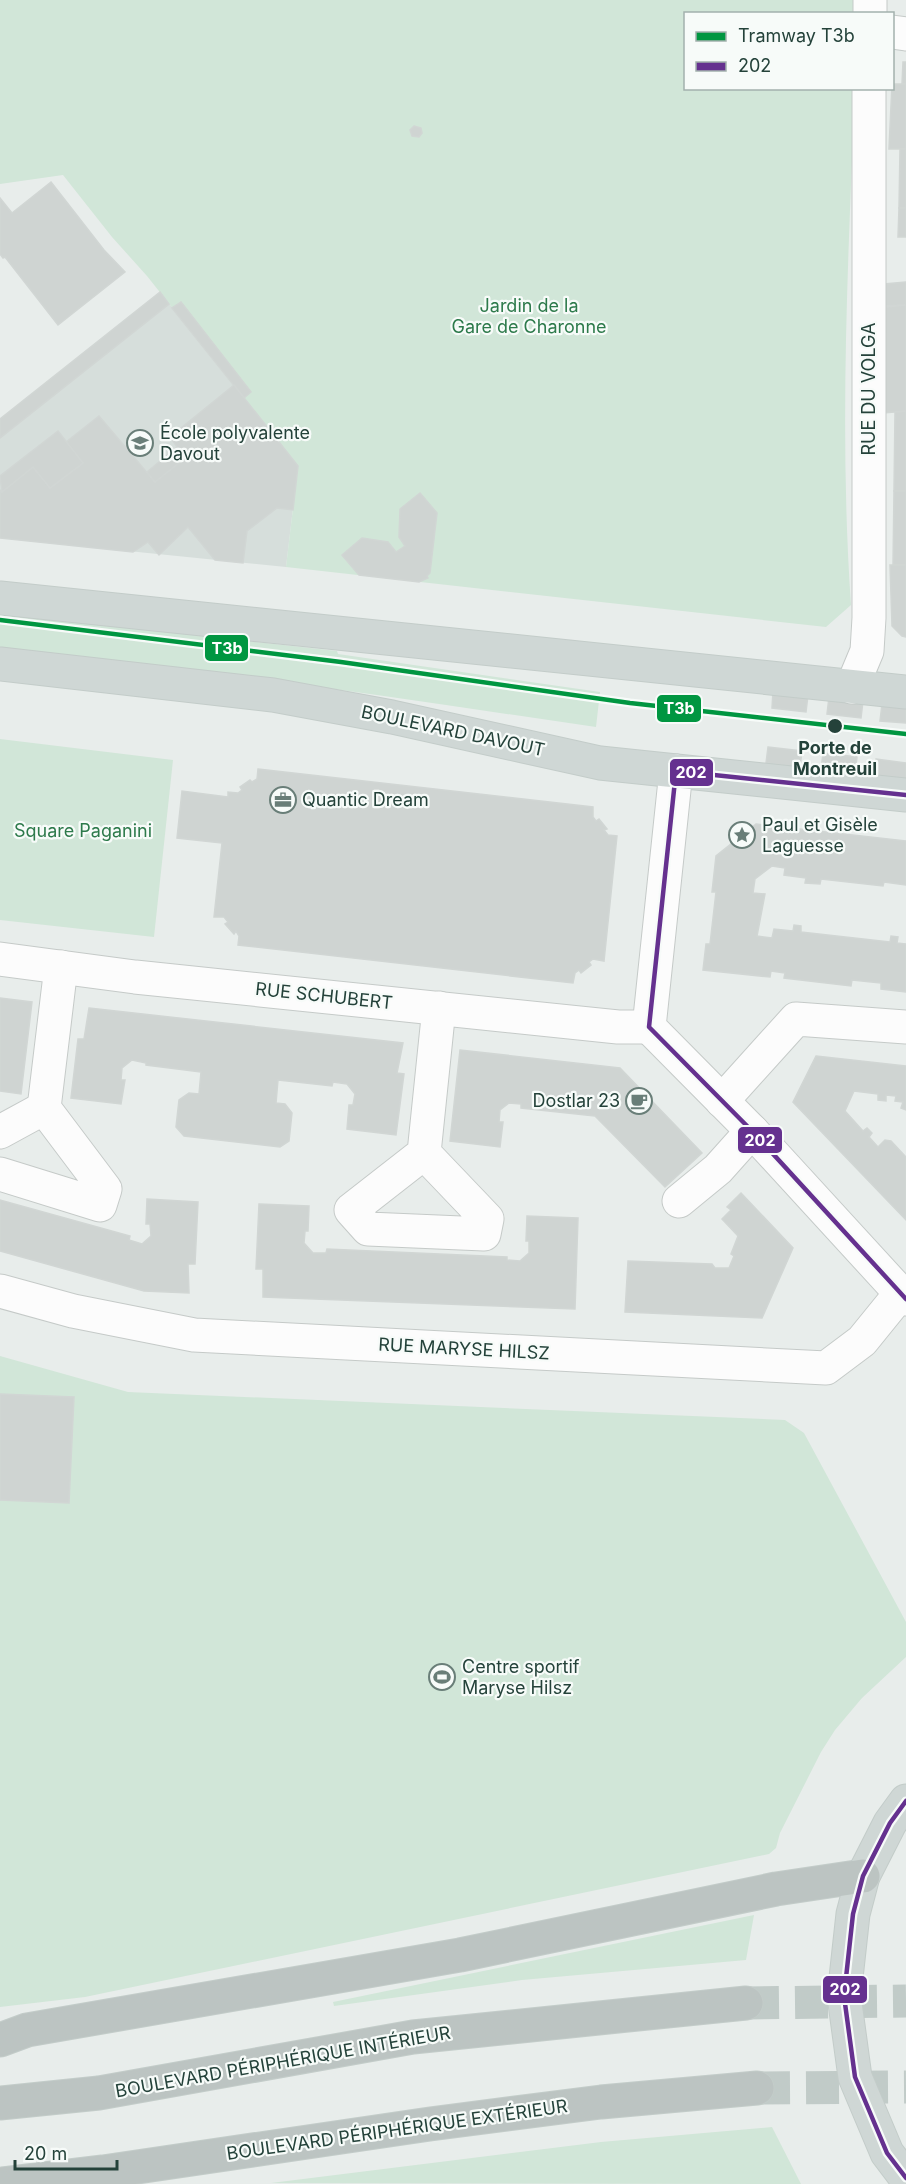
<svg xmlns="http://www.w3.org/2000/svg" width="906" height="2184" font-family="Inter,sans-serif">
<rect width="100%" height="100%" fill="#e8edeb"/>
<!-- built -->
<polygon fill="#d6dedb" points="160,292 298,466 286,567 0,538 0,419"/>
<!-- green -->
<g fill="#d1e6d8">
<path d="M0 0H858V13L686 14V88L855 89C848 260 839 433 851 605L826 627 286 567 298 466 147 276 112 237 63 175 0 184Z"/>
<path d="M0 613 337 651 338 654 600 692 596 727C398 698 200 668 0 648Z"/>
<polygon points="0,739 173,760 154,937 0,920"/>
<polygon points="0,1356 128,1392 785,1420 804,1433 906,1622 906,1657 862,1698 835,1730 821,1752 780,1833 776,1848 769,1854 85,1997 0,2007"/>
<polygon points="754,1915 746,1960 522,1980 334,2006 333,2002"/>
<polygon points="772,2127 801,2184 271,2183 601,2142"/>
</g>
<!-- building -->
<g fill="#cfd4d2" stroke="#d1d6d4" stroke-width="1.5">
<polygon points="903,62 906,62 906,84 902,84"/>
<polygon points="892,84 906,84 906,149 889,149"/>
<polygon points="414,126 421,128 422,133 419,137 412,136 410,130"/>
<polygon points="900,149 906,149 906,208 899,208"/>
<polygon points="51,182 104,250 125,272 58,325 5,257 3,258 0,254 0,198 12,213"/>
<polygon points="899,208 906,208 906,237 898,237"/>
<polygon points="906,282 906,305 882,306 884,284"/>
<polygon points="160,292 169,304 0,438 0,419"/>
<polygon points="181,302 251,392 244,398 172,308"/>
<polygon points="906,305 906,411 884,413 886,307"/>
<polygon points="234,385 298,466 293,510 277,508 247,531 243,563 215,560 188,527 159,555 148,542 133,552 0,538 0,490 2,492 33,467 50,488 83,463 66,442 99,416 155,482 185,458 170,437"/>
<polygon points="906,411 906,491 894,491 895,412"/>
<polygon points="58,431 83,463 50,488 33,467 2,492 0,476"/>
<polygon points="177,447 185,458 155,482 147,472"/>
<polygon points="894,491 906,491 906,565 893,565"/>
<polygon points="420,493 437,513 430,573 427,576 428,578 419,582 359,575 342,555 362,538 388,542 396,552 405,546 399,537 400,509"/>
<polygon points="890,565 906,565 906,637 902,636 892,626"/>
<polygon points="773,691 808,695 806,712 772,708"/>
<polygon points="829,697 863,701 861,718 827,714"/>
<polygon points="882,704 906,707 906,723 880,721"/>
<polygon points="768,747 802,751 800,767 766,763"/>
<polygon points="823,753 857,757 855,774 821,770"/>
<polygon points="876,759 906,763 906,780 874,776"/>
<polygon points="258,769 593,807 593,817 596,821 599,819 607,829 604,830 608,835 617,836 604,961 593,959 589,962 591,965 581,973 579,970 575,973 573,983 238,945 239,936 236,931 234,934 225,924 228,922 224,917 214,917 222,843 177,838 182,791 228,797 228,792 238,793 242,790 240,787 250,780 252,782 257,779"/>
<polygon points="756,824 906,841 906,885 884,882 883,886 821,879 820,884 805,883 806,878 784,875 785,868 772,866 755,879 753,893 765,894 757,936 772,938 774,929 793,931 794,925 801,926 801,932 890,942 891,936 898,937 897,943 906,944 906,992 881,989 881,983 852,980 851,986 784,978 785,973 771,971 770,977 703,970 706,944 710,944 716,892 712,892 716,856"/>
<polygon points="0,998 32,1002 21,1094 0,1091"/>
<polygon points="89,1008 403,1043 397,1073 404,1074 396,1135 347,1129 349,1105 353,1105 355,1094 347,1084 333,1082 332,1086 278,1080 276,1103 285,1104 292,1113 289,1141 280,1147 184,1136 176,1127 179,1100 189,1093 199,1094 201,1072 146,1065 146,1063 132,1060 122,1068 121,1080 125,1080 121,1104 71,1098 78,1039 84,1039"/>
<polygon points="460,1050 620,1068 702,1153 665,1187 595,1116 521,1108 521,1104 509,1103 500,1110 499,1122 503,1122 500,1147 450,1141"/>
<polygon points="816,1056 906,1066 906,1110 901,1108 903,1102 895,1101 896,1096 886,1095 886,1101 878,1100 878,1094 854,1091 845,1111 863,1131 867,1128 872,1133 869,1137 878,1147 885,1140 891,1141 906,1157 906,1220 793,1102"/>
<polygon points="741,1193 793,1248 762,1318 625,1312 628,1261 712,1264 715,1268 729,1268 734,1256 731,1254 738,1236 722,1219 731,1210 727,1207"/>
<polygon points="147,1199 198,1202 195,1264 188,1264 189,1293 144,1291 0,1251 0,1200 130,1236 129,1240 142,1244 151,1236 150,1224 146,1224"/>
<polygon points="259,1204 309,1206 308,1231 305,1231 304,1243 313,1253 326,1253 327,1249 507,1257 507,1260 520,1261 529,1253 529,1241 526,1241 527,1216 578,1218 575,1309 263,1297 263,1269 256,1269"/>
<polygon points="0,1394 74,1397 69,1503 0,1500"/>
</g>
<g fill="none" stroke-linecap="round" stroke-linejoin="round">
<!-- highway-tunnel -->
<g stroke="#c1cbc8" stroke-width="33" stroke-dasharray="33 16" stroke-linecap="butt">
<polyline points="746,2003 906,2001"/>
<polyline points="757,2088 906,2087"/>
</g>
<defs>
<g id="minor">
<polyline points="870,14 870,0"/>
<polyline points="892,32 906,34"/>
<polyline points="852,687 867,651 869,618 869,88"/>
<polyline points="676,771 649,1027 752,1131 906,1299"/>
<polyline points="0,959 135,977 618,1027 649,1027"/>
<polyline points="722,1101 796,1019 906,1027"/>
<polyline points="0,1132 44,1108"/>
<polyline points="424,1153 487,1219 484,1234 368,1229 351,1210 424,1153 439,1008"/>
<polyline points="0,1174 100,1205 105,1189 44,1108 61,967"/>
<polyline points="679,1201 718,1169 752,1131"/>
<polyline points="0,1291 73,1311 194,1335 826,1368 862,1341 901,1293"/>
</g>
<g id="major">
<polyline points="0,598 906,692"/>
<polyline points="0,664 273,695 392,717 600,763 906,795"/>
<polyline points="906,1801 890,1823 863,1876 853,1914 844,1996 855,2077 887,2153 906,2178"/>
</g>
<g id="highway">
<polyline points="0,2040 27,2030 460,1955 776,1889 863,1876"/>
<polyline points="0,2103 99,2093 413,2037 746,2003"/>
<polyline points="3,2184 103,2172 430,2124 601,2102 757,2088"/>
</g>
</defs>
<!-- minor casing -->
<use href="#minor" stroke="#c5cac8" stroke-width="35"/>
<!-- major casing -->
<use href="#major" stroke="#c3ccc9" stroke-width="35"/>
<!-- highway casing -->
<use href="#highway" stroke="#c3ccc9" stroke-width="35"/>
<!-- minor -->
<use href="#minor" stroke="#fcfcfc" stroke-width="33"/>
<!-- major -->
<use href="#major" stroke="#cfd7d5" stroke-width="33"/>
<!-- highway -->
<use href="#highway" stroke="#bcc4c2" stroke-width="33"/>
<defs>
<g id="bus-1">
<polyline points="906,795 676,771 649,1027 752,1131 906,1299"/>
<polyline points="906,1801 890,1823 863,1876 853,1914 844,1996 855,2077 887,2153 906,2178"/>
</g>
</defs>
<!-- bus-1 casing -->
<use href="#bus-1" stroke="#f7fbf9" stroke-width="9"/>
<!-- bus-1 -->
<use href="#bus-1" stroke="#65318f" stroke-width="4.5"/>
<defs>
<polyline id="tram-1" points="0,620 341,662 630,703 906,734"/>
</defs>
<!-- tram-1 casing -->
<use href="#tram-1" stroke="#f7fbf9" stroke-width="9"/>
<!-- tram-1 -->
<use href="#tram-1" stroke="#009641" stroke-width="4.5"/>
</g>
<!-- icons -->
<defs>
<symbol id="school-ring" viewBox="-11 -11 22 22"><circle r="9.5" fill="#f7fbf9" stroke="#697e78" stroke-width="1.5"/><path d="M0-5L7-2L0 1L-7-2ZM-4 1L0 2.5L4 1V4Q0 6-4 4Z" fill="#697e78"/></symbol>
<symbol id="office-ring" viewBox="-11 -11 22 22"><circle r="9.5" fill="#f7fbf9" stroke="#697e78" stroke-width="1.5"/><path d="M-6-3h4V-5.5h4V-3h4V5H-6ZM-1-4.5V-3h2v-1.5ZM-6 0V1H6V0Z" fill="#697e78"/></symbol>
<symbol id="sight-ring" viewBox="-11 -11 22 22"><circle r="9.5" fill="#f7fbf9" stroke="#697e78" stroke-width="1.5"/><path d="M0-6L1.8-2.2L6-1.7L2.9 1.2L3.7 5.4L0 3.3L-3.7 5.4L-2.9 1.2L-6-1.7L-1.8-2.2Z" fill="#697e78"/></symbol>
<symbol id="cafe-ring" viewBox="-11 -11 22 22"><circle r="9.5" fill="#f7fbf9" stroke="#697e78" stroke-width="1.5"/><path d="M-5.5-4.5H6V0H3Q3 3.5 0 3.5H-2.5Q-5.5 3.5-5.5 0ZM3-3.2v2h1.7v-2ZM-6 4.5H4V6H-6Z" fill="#697e78"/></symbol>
<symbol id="stadium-ring" viewBox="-11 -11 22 22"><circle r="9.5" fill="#f7fbf9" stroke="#697e78" stroke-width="1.5"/><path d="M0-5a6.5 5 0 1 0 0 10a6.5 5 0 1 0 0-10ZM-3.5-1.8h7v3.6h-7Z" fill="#697e78"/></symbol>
</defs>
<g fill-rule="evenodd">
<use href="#school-ring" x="125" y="428" width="30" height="30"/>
<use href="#office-ring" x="268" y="785" width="30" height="30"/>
<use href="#sight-ring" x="727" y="820" width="30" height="30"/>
<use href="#cafe-ring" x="624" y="1086" width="30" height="30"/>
<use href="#stadium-ring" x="427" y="1662" width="30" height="30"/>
</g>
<!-- markers -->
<circle fill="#24423a" stroke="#f7fbf9" stroke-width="2" cx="835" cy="726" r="8"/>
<g text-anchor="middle" stroke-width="4.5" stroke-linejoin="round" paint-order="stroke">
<!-- park labels -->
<g font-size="18" fill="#2d7a4b" stroke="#f7fbf9">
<text x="529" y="312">Jardin de la<tspan x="529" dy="21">Gare de Charonne</tspan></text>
<text x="83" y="837">Square Paganini</text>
</g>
<!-- street labels -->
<g font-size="18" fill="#24423a" stroke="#f7fbf9">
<text transform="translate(869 389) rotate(-90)" y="6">RUE DU VOLGA</text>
<text transform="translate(453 731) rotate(12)" y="6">BOULEVARD DAVOUT</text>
<text transform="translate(324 996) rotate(6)" y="6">RUE SCHUBERT</text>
<text transform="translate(464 1349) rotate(3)" y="6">RUE MARYSE HILSZ</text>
<text transform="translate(283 2062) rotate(-10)" y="6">BOULEVARD PÉRIPHÉRIQUE INTÉRIEUR</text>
<text transform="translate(397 2130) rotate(-8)" y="6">BOULEVARD PÉRIPHÉRIQUE EXTÉRIEUR</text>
</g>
<!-- poi labels -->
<g font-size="18" fill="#24423a" stroke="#f7fbf9" text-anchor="start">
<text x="160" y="439">École polyvalente<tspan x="160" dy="21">Davout</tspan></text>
<text x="302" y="806">Quantic Dream</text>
<text x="762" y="831">Paul et Gisèle<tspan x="762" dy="21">Laguesse</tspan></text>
<text x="620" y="1107" text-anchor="end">Dostlar 23</text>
<text x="462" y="1673">Centre sportif<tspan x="462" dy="21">Maryse Hilsz</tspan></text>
</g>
<!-- stop labels -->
<g font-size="18" font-weight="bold" fill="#24423a" stroke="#f7fbf9">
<text x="835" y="754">Porte de<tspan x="835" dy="21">Montreuil</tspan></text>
</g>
</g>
<g stroke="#f7fbf9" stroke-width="2">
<rect x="204" y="634" width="45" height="28" rx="6" fill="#009641"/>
<rect x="656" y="694" width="46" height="29" rx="6" fill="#009641"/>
<rect x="669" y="758" width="45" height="29" rx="6" fill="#65318f"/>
<rect x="737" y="1126" width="46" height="28" rx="6" fill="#65318f"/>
<rect x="822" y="1975" width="46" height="29" rx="6" fill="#65318f"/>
</g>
<g font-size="16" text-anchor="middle" font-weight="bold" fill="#fff">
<text x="227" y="654">T3b</text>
<text x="679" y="714">T3b</text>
<text x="691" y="778">202</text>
<text x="760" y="1146">202</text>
<text x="845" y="1995">202</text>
</g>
<!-- legend -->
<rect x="684" y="12" width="210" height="78" fill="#f7fbf9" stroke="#a3b1ad" stroke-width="1.5"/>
<rect x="696" y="32" width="30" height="9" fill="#009641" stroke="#a3b1ad" stroke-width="1.5"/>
<text x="738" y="42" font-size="18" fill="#24423a">Tramway T3b</text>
<rect x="696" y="62" width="30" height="9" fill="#65318f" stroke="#a3b1ad" stroke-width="1.5"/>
<text x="738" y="72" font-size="18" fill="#24423a">202</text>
<!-- scale -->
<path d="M15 2160v9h102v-9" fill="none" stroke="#24423a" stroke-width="3"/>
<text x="24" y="2160" font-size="18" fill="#24423a" stroke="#f7fbf9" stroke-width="4.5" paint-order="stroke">20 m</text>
</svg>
